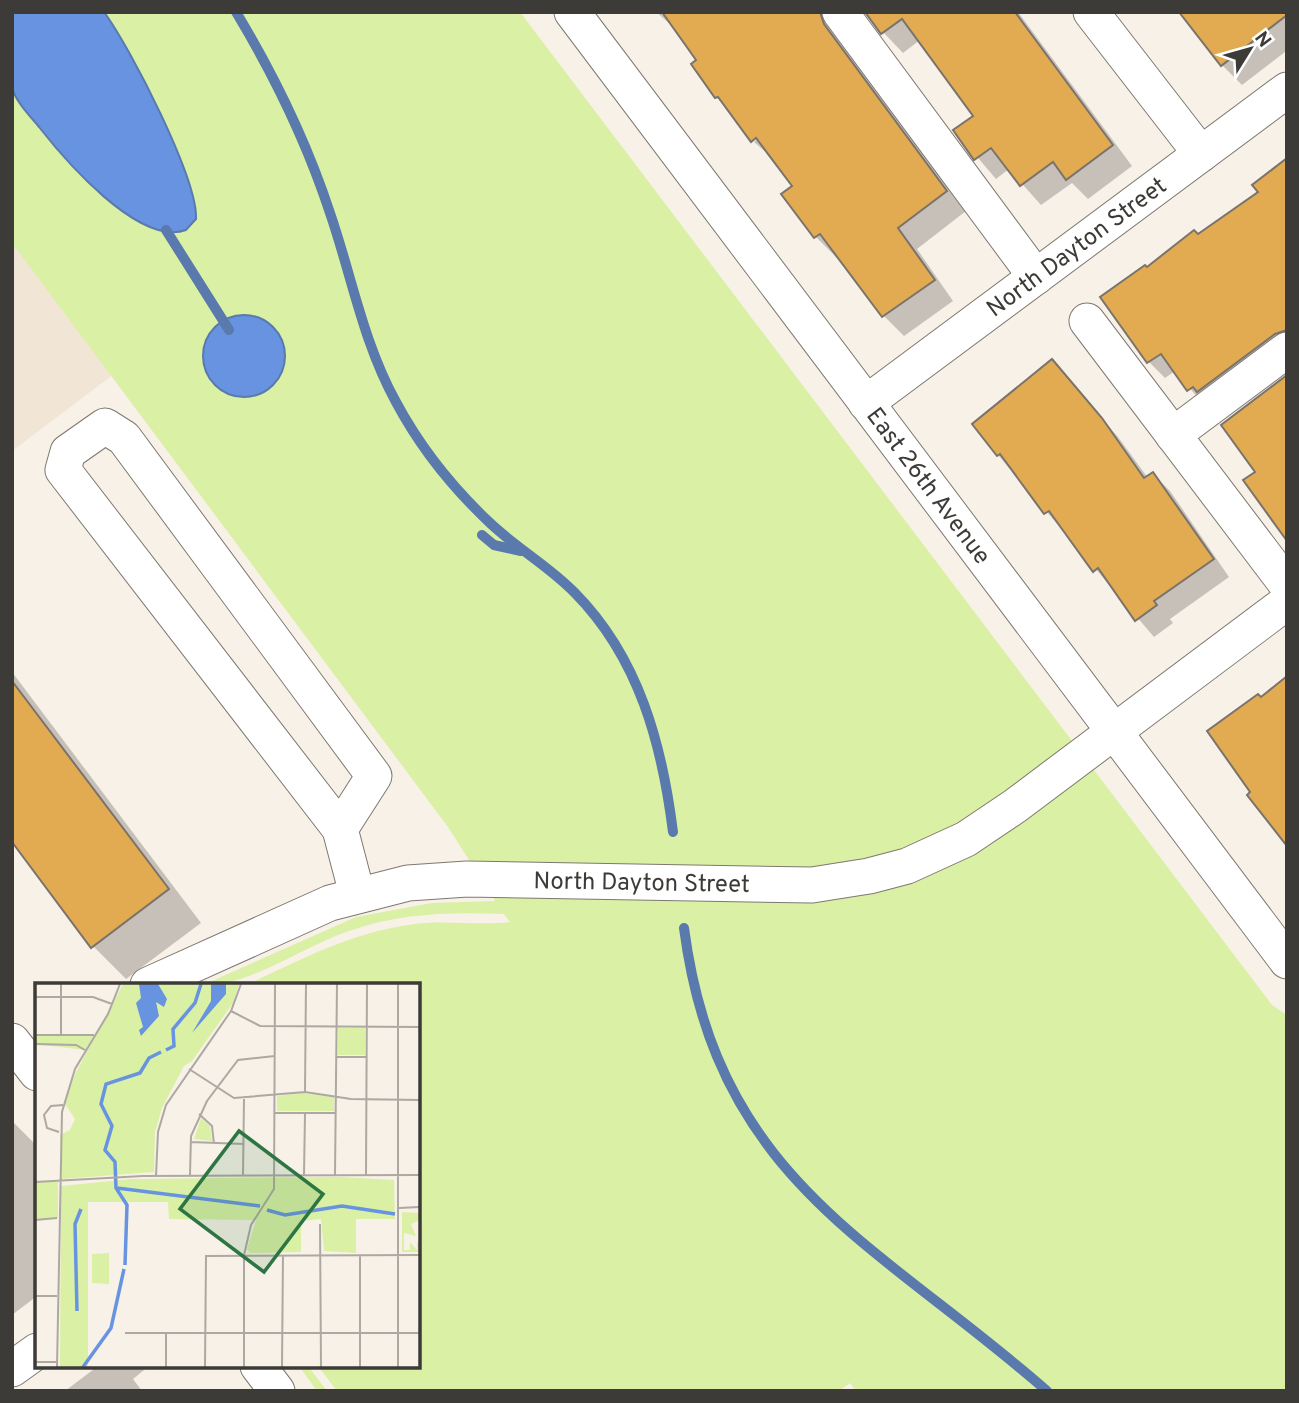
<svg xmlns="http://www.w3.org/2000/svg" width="1299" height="1403" font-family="Overpass,sans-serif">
<rect width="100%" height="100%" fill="#f8f1e8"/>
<!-- built -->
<polygon fill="#f1e6d6" points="12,240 114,374 12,451"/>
<!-- green -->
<g fill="#daf0a4">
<path d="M12 12H520L1272 1005 1287 1015V1391H856L850 1383 839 1391H337L318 1366H418V985H247C299 960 351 933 408 925 442 919 477 926 510 922L504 914C450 912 400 913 349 931 301 947 254 985 203 985L356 917 432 903 495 901 448 827 12 243Z"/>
<polygon points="299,1366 308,1366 327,1391 317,1391"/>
</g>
<!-- water -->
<g fill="#6793e0" stroke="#5a79ad" stroke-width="2">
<path d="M12 12H104C130 47 198 179 196 219L186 230C139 247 64 159 39 127 30 116 15 101 12 87 7 65 12 35 12 12Z"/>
<circle cx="244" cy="356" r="41"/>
</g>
<!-- shadow -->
<g fill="#0003">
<polygon points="656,12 857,12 966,211 917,249 953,301 904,336 884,316 838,255 836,257 816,237 784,194 794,186 774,159 754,142 764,134 752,141 717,97 699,61 676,29"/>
<polygon points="864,12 1018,12 1132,166 1088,199 1072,183 1041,205 1009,169 996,179 955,131 975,116 920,40 903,53"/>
<polygon points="1287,12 1287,54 1285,52 1242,85 1222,65"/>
<polygon points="1287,161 1287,353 1205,406 1175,371 1165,378 1149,362 1102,297 1198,236 1260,192"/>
<polygon points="1052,361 1118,437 1148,478 1153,474 1170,491 1229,577 1170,619 1173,623 1154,637 998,455"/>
<polygon points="12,672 201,923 126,979 93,946 12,839"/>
<polygon points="12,1121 37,1146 37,1296 12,1315"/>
<polygon points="98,1366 149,1366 133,1379 142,1391 65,1391"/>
</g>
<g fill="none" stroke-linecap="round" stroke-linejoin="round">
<!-- stream -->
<g stroke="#5a79ad" stroke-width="10">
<path d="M236 12C274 75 307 143 330 213 352 277 363 342 396 402 420 447 452 487 489 522 516 548 549 566 575 593 639 658 662 744 673 832"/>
<polyline points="166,230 229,330"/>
<polyline points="482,535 494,545 521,551"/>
<path d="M684 928C717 1181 876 1241 1047 1391"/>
</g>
</g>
<!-- building -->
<g fill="#e3ab51" stroke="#79736b" stroke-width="2">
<polygon points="662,12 820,12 824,24 947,191 898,228 935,280 882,317 820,234 814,238 781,194 792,186 756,138 751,142 718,97 715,98 691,64 696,60"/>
<polygon points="865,12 1015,12 1113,145 1066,180 1053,162 1020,186 991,148 974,160 953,130 973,116 902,19 881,34"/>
<polygon points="1179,12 1287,12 1287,15 1221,66"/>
<polygon points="1287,158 1287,330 1275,334 1197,392 1193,387 1187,391 1161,354 1147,363 1100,297 1145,265 1147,267 1194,230 1198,234 1258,192 1252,185"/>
<polygon points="1052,359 1102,418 1144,478 1153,472 1214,559 1154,601 1157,605 1135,621 1098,568 1093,572 1049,511 1044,514 1000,454 997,456 972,424"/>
<polygon points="1287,375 1287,541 1243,480 1255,472 1221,425"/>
<polygon points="1287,676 1287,846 1247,795 1250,792 1207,731 1258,694 1261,697"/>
<polygon points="12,681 169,889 91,948 12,842"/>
</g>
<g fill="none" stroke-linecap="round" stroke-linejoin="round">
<defs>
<g id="minor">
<path id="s1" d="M572 12 1287 961"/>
<polyline points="840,12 1036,277"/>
<polyline points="1091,12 1201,154"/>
<polyline points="1087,321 1287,585"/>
<path id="s2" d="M866 403 1287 90"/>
<polyline points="1173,435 1287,350"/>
<polyline points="340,829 374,776 124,438 105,426 68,452 63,470 340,829 357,894"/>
<path id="s3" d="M148 985 330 903 408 883 467 879 812 885 869 876 907 866 966 839 1015 806 1287 602"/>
<polyline points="12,1041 37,1073"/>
<polyline points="258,1366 277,1391"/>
<polyline points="12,1369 37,1351"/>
</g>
</defs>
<!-- minor casing -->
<use href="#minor" stroke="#7e7870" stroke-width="37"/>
<!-- minor -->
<use href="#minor" stroke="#fff" stroke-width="35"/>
</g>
<g text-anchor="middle" stroke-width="6" stroke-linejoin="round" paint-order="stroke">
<!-- street labels -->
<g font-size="24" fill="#3d3b37" stroke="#fff">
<text dy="8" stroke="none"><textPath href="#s2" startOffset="262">North Dayton Street</textPath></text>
<text dy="8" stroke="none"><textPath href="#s1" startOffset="593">East 26th Avenue</textPath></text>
<text dy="8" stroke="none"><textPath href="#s3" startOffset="514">North Dayton Street</textPath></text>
</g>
</g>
<!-- overview -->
<g transform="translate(35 983)">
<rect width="385" height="385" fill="#f8f1e8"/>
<path d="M88 1H204L198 20 157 78 149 83 127 125 120 149 119 189 27 196 25 152 35 147 40 136 30 121 39 93ZM303 45H330V72H303ZM0 52H59L50 67 0 61ZM266 110 299 114V128H242V113ZM166 135 175 143 177 158 159 156ZM305 194 359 197 360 236H321V270L289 268 286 236 266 238V269L215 270 212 266 221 237 134 236 133 219H53V384H25L26 203 96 196ZM0 199H23V235L0 237ZM367 229 385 230V237L376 241 381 253 369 250V267H375V259L382 267V260L385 256V269H367ZM74 270V301L57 300V271Z" fill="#daf0a4"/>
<path d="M104 1H123L132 16 129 24 121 19 124 33 106 53 104 47 108 44 101 20 106 15ZM176 1H191V11L157 50 176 18Z" fill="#6793e0"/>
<path fill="none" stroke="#6793e0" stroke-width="3.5" d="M131 67 139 63 138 46 160 20 166 1M82 205 225 223M232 227 250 232 307 223 360 231M90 282 92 222 81 205 80 179 70 167 77 143 66 121 71 101 105 90 114 75 126 69M42 328 40 241 46 226M48 384 76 345 89 286"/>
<path fill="none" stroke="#ada8a1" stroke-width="2" d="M363 1V384M0 14H58L77 21M196 28 225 43 385 44M0 52H59M26 52V1M0 61 41 62 50 67M301 74H332M154 86 199 115 270 109 316 116 385 117M270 109 271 1M240 130H300M164 131 177 143 179 161M24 149 12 145 9 132 16 123 28 122M155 159 209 161M155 192 156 153 172 118 203 77 240 73M208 192 209 116M269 192 270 130M300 192 302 1M331 192 332 1M121 193 123 149 131 122 196 28 206 1M0 199 108 193 385 192M364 225 385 224M0 237 22 235M285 241 286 384M325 272V384M0 313H22M90 350H385M131 350V384M0 379H22M22 384 27 129 40 86 73 31 85 1M170 384 171 273 385 272M209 384V272L216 242 239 206 240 1M247 384 248 272"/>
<path fill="#2d7643" fill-opacity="0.15" stroke="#2d7643" stroke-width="3.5" d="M204 148 288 211 229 289 145 226Z"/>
<rect width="385" height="385" fill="none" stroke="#3d3b37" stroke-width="3.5"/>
</g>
<!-- border -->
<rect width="1299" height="1403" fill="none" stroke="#3d3b37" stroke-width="28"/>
<!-- north arrow -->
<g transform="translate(1250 49) rotate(53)" stroke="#ffffff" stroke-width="5" paint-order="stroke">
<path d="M0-5L12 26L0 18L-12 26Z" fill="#3d3b37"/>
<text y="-10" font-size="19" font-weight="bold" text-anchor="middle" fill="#3d3b37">N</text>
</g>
</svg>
